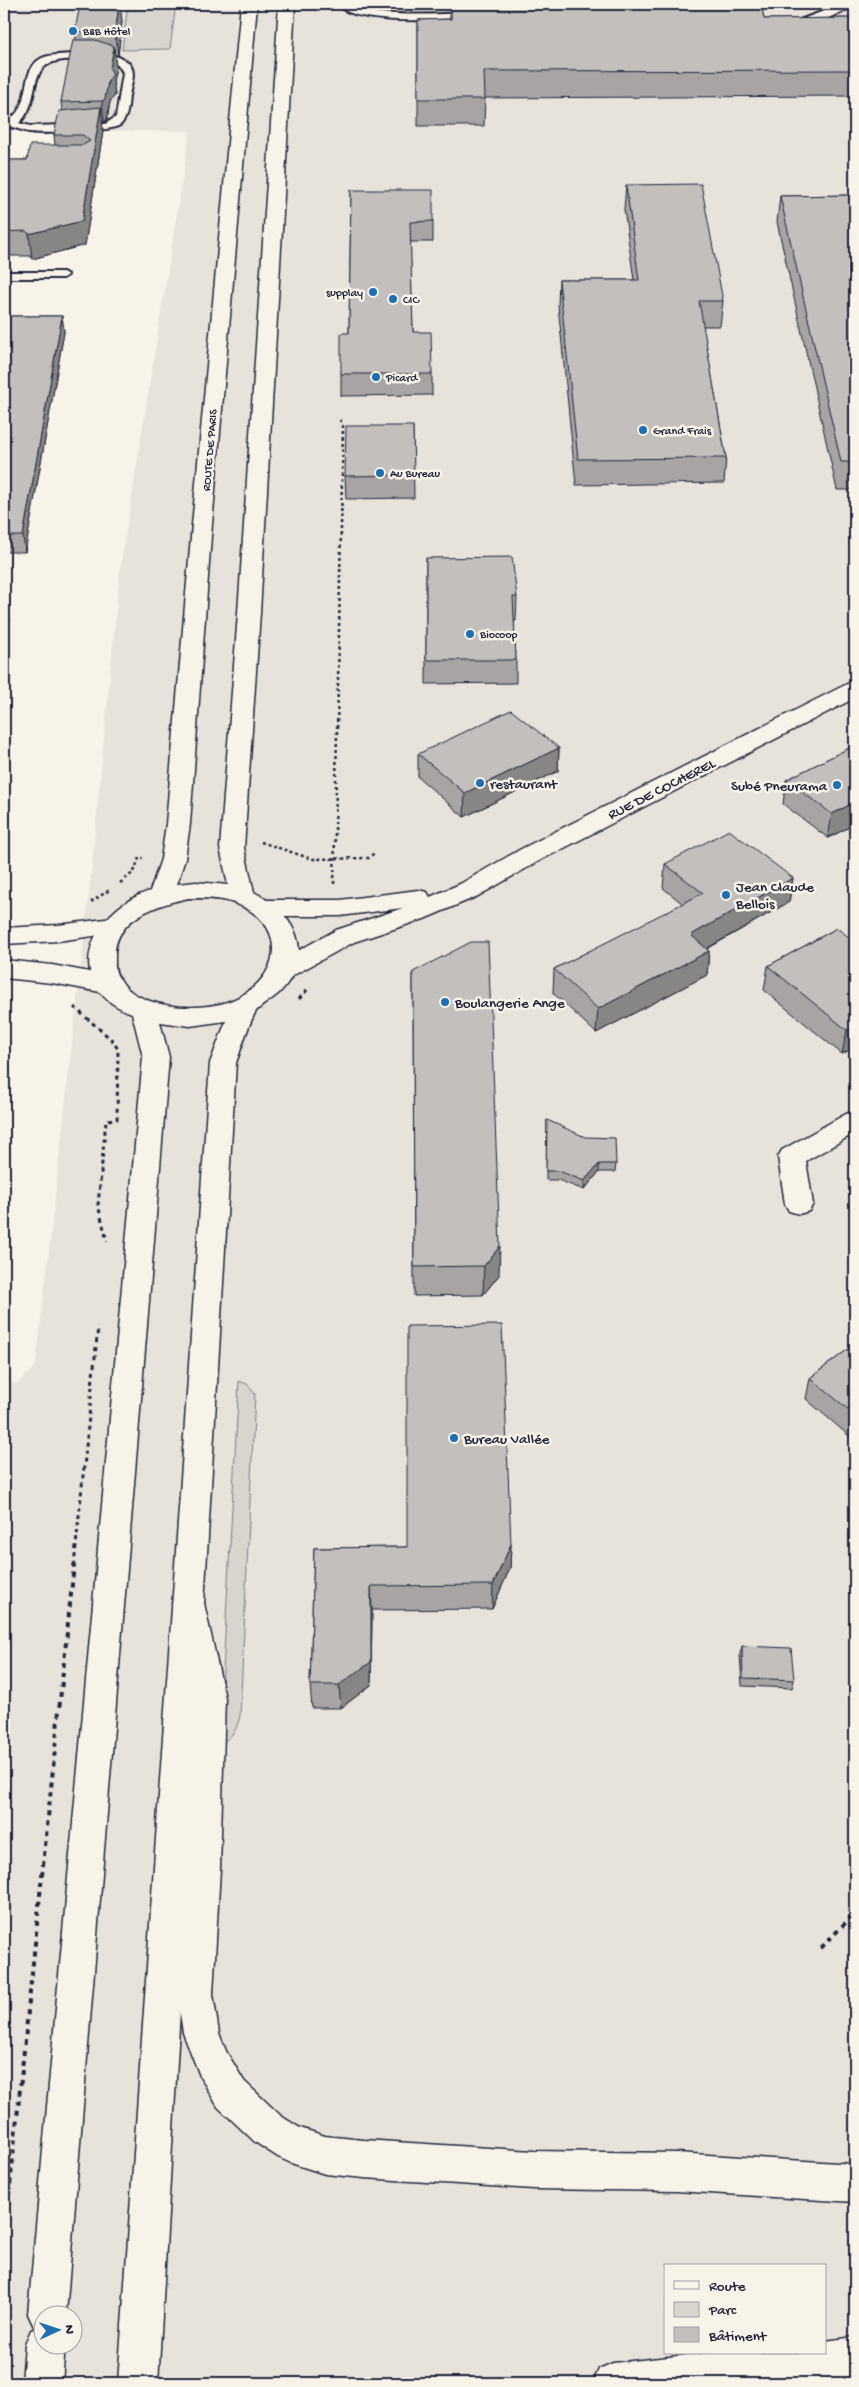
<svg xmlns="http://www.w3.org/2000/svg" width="859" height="2387" font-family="'Gochi Hand',sans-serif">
<rect width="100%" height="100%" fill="#f7f3e8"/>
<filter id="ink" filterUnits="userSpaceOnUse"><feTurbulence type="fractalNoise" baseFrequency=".02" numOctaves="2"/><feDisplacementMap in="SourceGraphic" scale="10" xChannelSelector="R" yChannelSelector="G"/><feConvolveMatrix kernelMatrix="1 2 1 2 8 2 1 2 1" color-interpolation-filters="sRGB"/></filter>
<g filter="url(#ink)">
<!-- built -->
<path fill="#e7e3db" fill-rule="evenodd" d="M4 4H855V2383H4V1384L18 1383 36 1366 91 875 120 570 190 131H4ZM665 2266H825V2353H665ZM42 2314H72V2344H42Z"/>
<!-- green -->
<g fill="#d8d5cf" stroke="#7d7c85">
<polygon points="128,4 176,4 170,49 122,50"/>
<path d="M239 1381 247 1384 255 1394 240 1716C236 1731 233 1737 219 1744Z"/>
</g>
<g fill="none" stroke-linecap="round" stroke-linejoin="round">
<defs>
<g id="lane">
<path d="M336 4C348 3 366 12 382 13 412 16 442 14 472 13L477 16 472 19C441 19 357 27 336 4Z"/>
<path d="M843 4H855C846 12 799 32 789 24Z"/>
<path d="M73 54C90 55 132 49 133 74 133 81 130 89 129 96 128 106 128 118 120 125 111 132 43 134 29 132 21 131 12 125 4 127V121C34 113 17 71 42 58 51 54 64 55 73 54ZM64 60C81 60 117 54 123 73L116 117 105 124 30 126 19 123C44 101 23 63 64 60Z"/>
<polygon points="4,272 63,272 68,275 63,278 4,278"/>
</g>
<polygon id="street" points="855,1111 855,1133 806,1161 813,1204 809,1211 799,1214 789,1211 785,1204 778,1157 782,1150 846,1114"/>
<g id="secondary">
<polygon points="855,682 855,698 539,861 478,896 424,919 354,942 292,976 283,979 274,976 270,970 274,964 336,930 403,908 340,916 264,916 255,914 252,908 255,902 264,900 340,900 418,890 427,892 430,897 460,884 521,849 847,684"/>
<polygon points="113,918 122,920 125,926 122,932 58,941 4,944 4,928 58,925"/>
<polygon points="4,960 52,965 111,976 120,979 124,985 120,991 111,994 52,983 4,978"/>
</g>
<path id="primary" d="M241 4H257L211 536 190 824 185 859 177 884 196 882 228 885 220 848 238 613 279 4H295L260 613 244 848 254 892C294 914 317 952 281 991 275 998 258 1007 255 1013 247 1028 242 1047 236 1063L158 2383H118L210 1063 226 1021 190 1026 160 1022 169 1057 66 2314H42V2344H65L62 2383H22L25 2344 31 2330 35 2329 28 2314 143 1057 132 1013C59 987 89 910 150 891L161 859 166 824 191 536ZM189 898C203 898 218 898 231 902 292 921 283 983 227 1002 197 1012 136 1009 119 978 114 971 115 964 115 956 114 918 159 904 189 898Z"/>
<g id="highway">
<polygon points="188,1589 199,1593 204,1603 225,1698 220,1869 213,1994 219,2033 226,2051 244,2081 281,2116 300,2128 325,2136 364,2140 534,2151 676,2153 855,2164 855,2202 676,2191 534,2189 364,2178 325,2174 291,2163 278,2157 255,2142 218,2107 200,2076 183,2033 177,1994 186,1869 193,1698 172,1603 177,1593"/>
<polygon points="855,2337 855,2377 794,2383 593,2383 599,2369 613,2363 706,2353 825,2353 825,2341"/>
</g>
</defs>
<!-- lane casing -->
<use href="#lane" stroke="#22223b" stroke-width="4"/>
<!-- street casing -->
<use href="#street" stroke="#22223b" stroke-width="3"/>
<!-- secondary casing -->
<use href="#secondary" stroke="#22223b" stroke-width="3"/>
<!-- primary casing -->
<use href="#primary" stroke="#22223b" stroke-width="3"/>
<!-- highway casing -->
<use href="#highway" stroke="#22223b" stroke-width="3"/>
<!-- path-far2 -->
<g stroke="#22223b" stroke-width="2.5" stroke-dasharray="3 3" stroke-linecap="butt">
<polyline points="261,842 312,859 369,858 374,853"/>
<polyline points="120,883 134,872 139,858 143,858"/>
<polyline points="334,884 343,426 339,418"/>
<polyline points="91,902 111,889"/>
</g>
<!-- path-far1 -->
<g stroke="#22223b" stroke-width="3" stroke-dasharray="4 4" stroke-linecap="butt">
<polyline points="299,999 308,989"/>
<polyline points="74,1007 112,1040 118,1049 117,1119 106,1120 98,1205 107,1241"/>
<polyline points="74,1566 98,1327"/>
</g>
<!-- path -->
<g stroke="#22223b" stroke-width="4" stroke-dasharray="5 5" stroke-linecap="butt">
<polyline points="821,1948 855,1913"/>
<polyline points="4,2244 74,1565"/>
</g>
<!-- lane -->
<use href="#lane" fill="#f7f3e8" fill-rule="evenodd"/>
<!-- street -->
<use href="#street" fill="#f7f3e8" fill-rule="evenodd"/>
<!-- secondary -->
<use href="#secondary" fill="#f7f3e8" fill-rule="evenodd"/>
<!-- primary -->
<use href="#primary" fill="#f7f3e8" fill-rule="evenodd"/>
<!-- highway -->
<use href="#highway" fill="#f7f3e8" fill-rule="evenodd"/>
</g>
<!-- wall -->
<g fill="#a7a4a3" stroke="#22223b">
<polygon points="450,4 761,4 764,19 855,18 855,96 485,98 484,126 418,126 418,20 450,19"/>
<polygon points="122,21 118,55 114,55 116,67 113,81 115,95 110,102 107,120 104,122 102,122 103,131 85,245 32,259 30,256 4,256 4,160 27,160 55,145 54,135 62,110 61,102 76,40 75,31"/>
<polygon points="626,185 723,301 720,326 703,326 726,458 724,483 576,485 558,305 559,280 634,280 624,209"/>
<polygon points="351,190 433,221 433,242 410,242 413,332 432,374 432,395 341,396 341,374 349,333"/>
<polygon points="855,195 855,490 837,490 777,222 780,196"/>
<polygon points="4,316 62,316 64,332 25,552 4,552"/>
<polygon points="413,426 414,498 346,499 345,476"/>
<polygon points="426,558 517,597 516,621 514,621 516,660 516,683 426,684"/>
<polygon points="855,745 855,824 828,838 783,804 786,780"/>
<polygon points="559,748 558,771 464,817 418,777 418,754"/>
<polygon points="665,864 793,878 789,902 707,949 709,951 707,975 596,1033 553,993 554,969 683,904 663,888"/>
<polygon points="837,928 855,1047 842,1054 764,990 768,966"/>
<polygon points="413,972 499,1275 483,1295 414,1296"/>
<polygon points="547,1120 616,1164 615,1172 599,1172 584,1190 558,1180 546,1180"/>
<polygon points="855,1344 855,1441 806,1399 810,1378"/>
<polygon points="511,1544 510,1568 492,1609 372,1610 371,1685 341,1708 312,1708 310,1685 314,1548 407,1547"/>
<polygon points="742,1646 794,1680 792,1688 742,1686 740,1654"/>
</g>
<!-- shaded-wall -->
<g fill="#888684" stroke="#22223b">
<polygon points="119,4 120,4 122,21 118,55 115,34"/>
<polygon points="114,46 116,67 113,81 115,95 110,102 107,120 104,122 102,101 108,81"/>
<polygon points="101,107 103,131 85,245 32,259 29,234 82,221"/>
<polygon points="62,316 64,332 25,552 23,536"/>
<polygon points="6,596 10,620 4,655 4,609"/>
<polygon points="559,748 558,771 464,817 465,793"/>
<polygon points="855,802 855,824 828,838 832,814"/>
<polygon points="793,878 789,902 688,959 691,935"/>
<polygon points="709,951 707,975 596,1033 598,1009"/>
<polygon points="855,1026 855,1047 842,1054 847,1030"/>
<polygon points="599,1164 599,1172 584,1190 584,1181"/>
<polygon points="500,1246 499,1275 483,1295 484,1266"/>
<polygon points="511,1544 510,1568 492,1609 493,1585"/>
<polygon points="371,1586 372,1610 371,1685 341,1708 339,1685"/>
</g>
<!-- building -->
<g fill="#c2bfbd" stroke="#22223b">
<polygon points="80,4 119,4 115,34 75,31"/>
<polygon points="724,4 761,4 764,19 855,18 855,70 484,71 485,99 418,99 418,20 451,19 451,7"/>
<polygon points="73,40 95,40 114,46 110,69 113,74 108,81 105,99 102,101 61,102"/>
<polygon points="101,107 82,221 29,234 26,231 4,232 4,160 27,160 30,145 83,145 90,141 83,135 54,135 59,111"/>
<polygon points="701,184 723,301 699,301 726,458 578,459 559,280 639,280 626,185"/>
<polygon points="351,190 433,190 433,221 410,222 413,332 431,332 432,374 341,374 341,333 349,333"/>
<polygon points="855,195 855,462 841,462 780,196"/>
<polygon points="4,316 62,316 23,536 4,536"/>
<polygon points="346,426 413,426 414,475 345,476"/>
<polygon points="512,557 517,597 513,597 516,660 426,660 426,558"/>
<polygon points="4,596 6,596 4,609"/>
<polygon points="511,710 559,748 465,793 418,754"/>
<polygon points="855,745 855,802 832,814 786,780"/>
<polygon points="729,830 793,878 691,935 709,951 598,1009 554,969 703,893 665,864"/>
<polygon points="837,928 855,942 855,1026 847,1030 768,966"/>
<polygon points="471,942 488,942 500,1246 484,1266 414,1267 413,972"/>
<polygon points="547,1120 585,1137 615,1138 616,1164 599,1164 584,1181 559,1171 546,1171"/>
<polygon points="502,1325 511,1544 493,1585 371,1586 371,1662 339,1685 310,1685 314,1548 407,1547 407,1326"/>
<polygon points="855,1344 855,1415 810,1378"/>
<polygon points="742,1646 791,1648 794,1680 743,1678"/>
</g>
</g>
<!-- markers -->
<g fill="#1f6fb2" stroke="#f7f3e8" stroke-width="2">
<circle cx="73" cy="31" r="5"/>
<circle cx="373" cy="292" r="5"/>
<circle cx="393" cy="299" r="5"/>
<circle cx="376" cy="377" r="5"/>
<circle cx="643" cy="430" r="5"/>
<circle cx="380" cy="473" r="5"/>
<circle cx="470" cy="634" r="5"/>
<circle cx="480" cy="783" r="5"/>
<circle cx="837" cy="785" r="5"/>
<circle cx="726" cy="895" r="5"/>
<circle cx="445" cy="1002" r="5"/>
<circle cx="454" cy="1438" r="5"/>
</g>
<g text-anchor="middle" stroke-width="5" stroke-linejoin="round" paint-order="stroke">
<!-- far-poi labels -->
<g font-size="12" fill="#22223b" stroke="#f7f3e8" text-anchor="start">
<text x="83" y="35">B&amp;B Hôtel</text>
<text x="363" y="296" text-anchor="end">supplay</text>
<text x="403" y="303">CIC</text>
<text x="386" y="381">Picard</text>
<text x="653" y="434">Grand Frais</text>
<text x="390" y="477">Au Bureau</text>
<text x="480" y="638">Biocoop</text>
</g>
<!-- far-street labels -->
<g font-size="12" fill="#22223b" stroke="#f7f3e8">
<text transform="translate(209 450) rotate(-85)" y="4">ROUTE DE PARIS</text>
</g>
<!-- poi labels -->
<g font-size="15" fill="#22223b" stroke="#f7f3e8" text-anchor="start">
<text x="490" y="788">restaurant</text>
<text x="827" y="790" text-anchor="end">Subé Pneurama</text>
<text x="736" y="891">Jean Claude<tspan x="736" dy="17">Bellois</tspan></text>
<text x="455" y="1007">Boulangerie Ange</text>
<text x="464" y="1443">Bureau Vallée</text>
</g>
<!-- street labels -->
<g font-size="15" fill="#22223b" stroke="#f7f3e8">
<text transform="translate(661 788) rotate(-27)" y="5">RUE DE COCHEREL</text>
</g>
</g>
<!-- margin -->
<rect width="859" height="2387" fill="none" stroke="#f7f3e8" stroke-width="20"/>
<rect x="10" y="10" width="839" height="2367" fill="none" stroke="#22223b" stroke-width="2" filter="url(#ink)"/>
<!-- legend -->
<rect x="664" y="2264" width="162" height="90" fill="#f7f3e8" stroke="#a29fa3"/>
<rect x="674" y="2281" width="25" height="8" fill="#f7f3e8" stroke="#a29fa3"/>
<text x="709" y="2290" font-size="15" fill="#22223b">Route</text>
<rect x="674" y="2302" width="25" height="15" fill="#d8d5cf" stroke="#a29fa3"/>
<text x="709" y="2314" font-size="15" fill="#22223b">Parc</text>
<rect x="674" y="2327" width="25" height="15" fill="#c2bfbd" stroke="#a29fa3"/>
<text x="709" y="2340" font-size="15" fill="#22223b">Bâtiment</text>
<!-- north arrow -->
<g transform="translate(58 2330) rotate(87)"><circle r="24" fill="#f7f3e8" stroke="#a29fa3"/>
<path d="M0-4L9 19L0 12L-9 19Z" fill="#1f6fb2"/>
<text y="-8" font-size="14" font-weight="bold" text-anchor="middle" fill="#22223b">N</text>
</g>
</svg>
